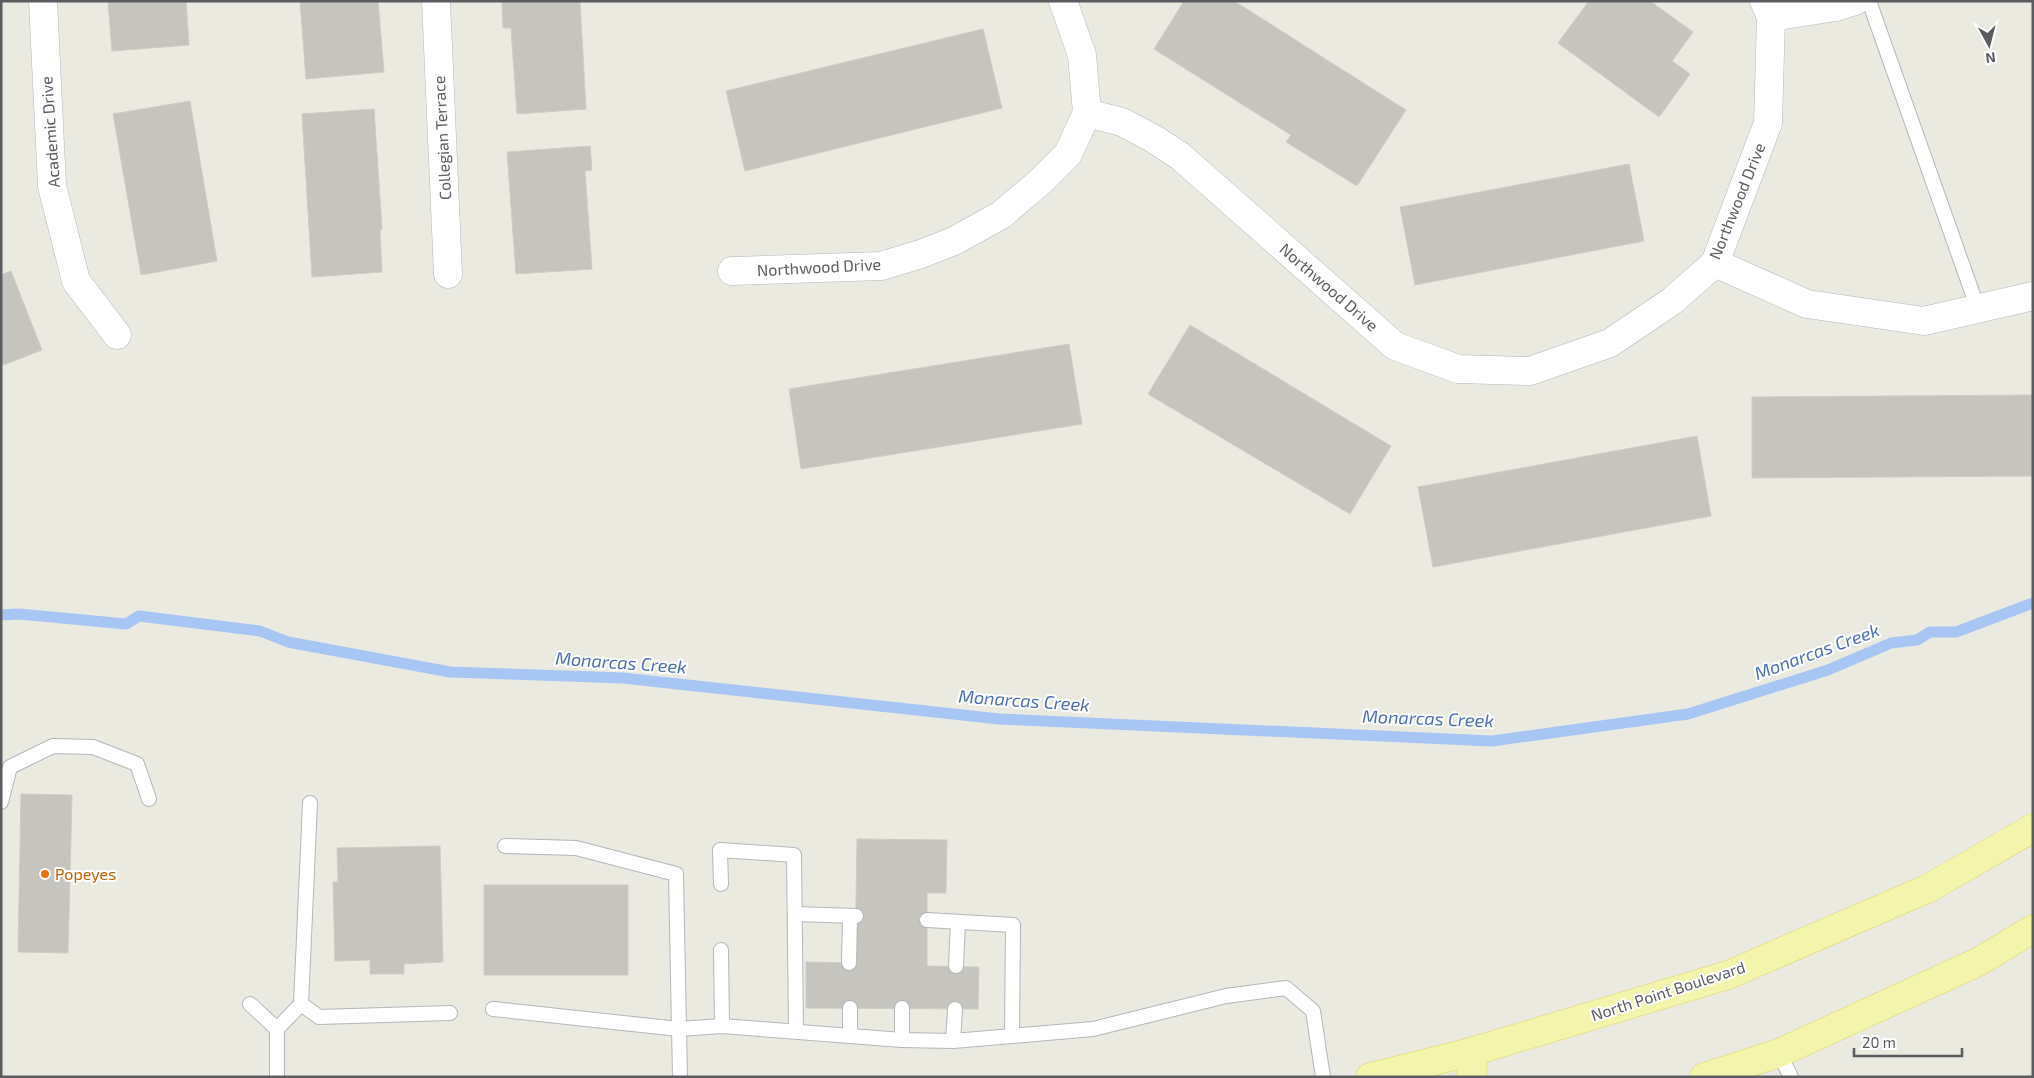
<svg xmlns="http://www.w3.org/2000/svg" width="2034" height="1078" font-family="'Exo 2',sans-serif">
<rect width="100%" height="100%" fill="#ebeae1"/>
<g fill="none" stroke-linecap="round" stroke-linejoin="round">
<!-- stream -->
<polyline stroke="#a8c6f4" stroke-width="11" points="1,615 19,614 126,624 139,616 260,631 288,642 450,672 623,678 999,719 1492,741 1688,714 1828,670 1891,643 1917,640 1930,632 1956,632 2033,603"/>
</g>
<!-- building -->
<g fill="#c6c4be" stroke="#cfcdc0">
<polygon points="108,1 186,1 189,45 112,51"/>
<polygon points="300,1 378,1 384,72 306,79"/>
<polygon points="502,1 580,1 586,109 517,114 511,28 503,28"/>
<polygon points="1184,1 1234,1 1406,110 1357,186 1286,142 1291,135 1154,49"/>
<polygon points="1589,1 1650,1 1693,32 1672,61 1690,74 1659,117 1558,43"/>
<polygon points="983,29 1002,108 745,171 726,91"/>
<polygon points="190,101 217,261 141,275 113,114"/>
<polygon points="374,109 382,229 380,229 382,272 312,277 302,114"/>
<polygon points="590,146 592,170 585,171 592,269 516,274 507,152"/>
<polygon points="1629,164 1644,241 1415,285 1400,207"/>
<polygon points="11,271 42,350 1,366 1,275"/>
<polygon points="1190,325 1391,446 1350,514 1148,394"/>
<polygon points="1069,344 1082,424 801,469 789,389"/>
<polygon points="2033,395 2033,476 1752,478 1752,397"/>
<polygon points="1697,436 1711,516 1433,567 1418,487"/>
<polygon points="21,794 72,795 68,953 18,952"/>
<polygon points="857,839 947,840 946,893 927,893 927,966 979,967 978,1009 806,1008 806,962 855,963"/>
<polygon points="440,846 443,962 404,964 404,974 370,974 370,960 335,961 333,882 338,882 337,848"/>
<rect x="484" y="885" width="144" height="90"/>
</g>
<g fill="none" stroke-linecap="round" stroke-linejoin="round">
<defs>
<g id="service">
<polyline points="1869,1 1978,309"/>
<polyline points="1,802 10,767 53,746 93,747 137,764 149,799"/>
<polyline points="721,884 720,850 794,855 796,1031"/>
<polyline points="795,914 856,916"/>
<polyline points="927,920 1013,925 1012,1035"/>
<polyline points="721,950 722,1026"/>
<polyline points="849,963 850,917"/>
<polyline points="956,966 958,922"/>
<polyline points="250,1004 277,1029 277,1077"/>
<polyline points="301,1004 319,1017 450,1013"/>
<polyline points="850,1008 850,1036"/>
<polyline points="902,1008 902,1040"/>
<polyline points="493,1009 679,1029 676,874 576,848 505,846"/>
<polyline points="277,1029 301,1004 310,803"/>
<polyline points="953,1041 955,1009"/>
<polyline points="1779,1053 1791,1077"/>
<polyline points="680,1077 679,1029 722,1026 902,1040 953,1041 1093,1029 1226,996 1286,988 1313,1011 1323,1077"/>
</g>
<g id="minor">
<polyline points="43,1 52,186 76,281 117,335"/>
<polyline points="436,1 448,274"/>
<polyline points="1063,1 1082,55 1087,113"/>
<polyline points="1771,17 1836,7 1855,1"/>
<polyline points="1715,263 1807,304 1924,321 2033,296"/>
<polyline points="732,271 881,266 921,254 954,241 1001,215 1041,181 1068,154 1087,113 1122,122 1154,139 1180,156 1395,346 1458,369 1530,371 1610,343 1672,301 1715,263 1768,123 1771,17 1764,1"/>
</g>
<g id="primary">
<polyline points="1370,1077 1474,1051 1728,975 1929,888 2033,828"/>
<polyline points="1470,1077 1472,1073 1474,1051"/>
<polyline points="1704,1077 1779,1053 1978,962 2033,929"/>
</g>
</defs>
<!-- service casing -->
<use href="#service" stroke="#b4b6ba" stroke-width="16"/>
<!-- minor casing -->
<use href="#minor" stroke="#b4b6ba" stroke-width="29"/>
<!-- primary casing -->
<use href="#primary" stroke="#e0d365" stroke-width="29"/>
<!-- service -->
<use href="#service" stroke="#fff" stroke-width="14"/>
<!-- minor -->
<use href="#minor" stroke="#fff" stroke-width="28"/>
<!-- primary -->
<use href="#primary" stroke="#f4f5ac" stroke-width="28"/>
</g>
<!-- markers -->
<circle fill="#e8710a" stroke="#fff" stroke-width="2" cx="45" cy="874" r="5"/>
<g text-anchor="middle" stroke-width="4" stroke-linejoin="round" paint-order="stroke">
<!-- street labels -->
<g font-size="16" fill="#5a5c60" stroke="#fff">
<text transform="translate(50 132) rotate(-94)" y="6">Academic Drive</text>
<text transform="translate(442 138) rotate(-93)" y="6">Collegian Terrace</text>
<text transform="translate(1737 201) rotate(-68)" y="6">Northwood Drive</text>
<text transform="translate(819 267) rotate(-3)" y="6">Northwood Drive</text>
<text transform="translate(1329 287) rotate(41)" y="6">Northwood Drive</text>
<text transform="translate(1668 991) rotate(-18)" y="6">North Point Boulevard</text>
</g>
<!-- food labels -->
<g font-size="16" fill="#c56008" stroke="#fff" text-anchor="start">
<text x="55" y="880">Popeyes</text>
</g>
<!-- water labels -->
<g font-size="18" font-style="italic" fill="#4e6eb4" stroke="#fff">
<text transform="translate(1817 652) rotate(-20)" y="6">Monarcas Creek</text>
<text transform="translate(621 663) rotate(4)" y="6">Monarcas Creek</text>
<text transform="translate(1024 701) rotate(4)" y="6">Monarcas Creek</text>
<text transform="translate(1428 719) rotate(2)" y="6">Monarcas Creek</text>
</g>
</g>
<!-- border -->
<rect width="2034" height="1078" fill="none" stroke="#5a5c60" stroke-width="5"/>
<!-- north arrow -->
<g transform="translate(1989 45) rotate(173)" stroke="#ffffff" stroke-width="4" paint-order="stroke">
<path d="M0-4L9 19L0 12L-9 19Z" fill="#5a5c60"/>
<text y="-8" font-size="14" font-weight="bold" text-anchor="middle" fill="#5a5c60">N</text>
</g>
<!-- scale -->
<path d="M1854 1048v8h108v-8" fill="none" stroke="#5a5c60" stroke-width="2.5"/>
<text x="1862" y="1048" font-size="15" fill="#5a5c60" stroke="#ffffff" stroke-width="4" paint-order="stroke">20 m</text>
</svg>
